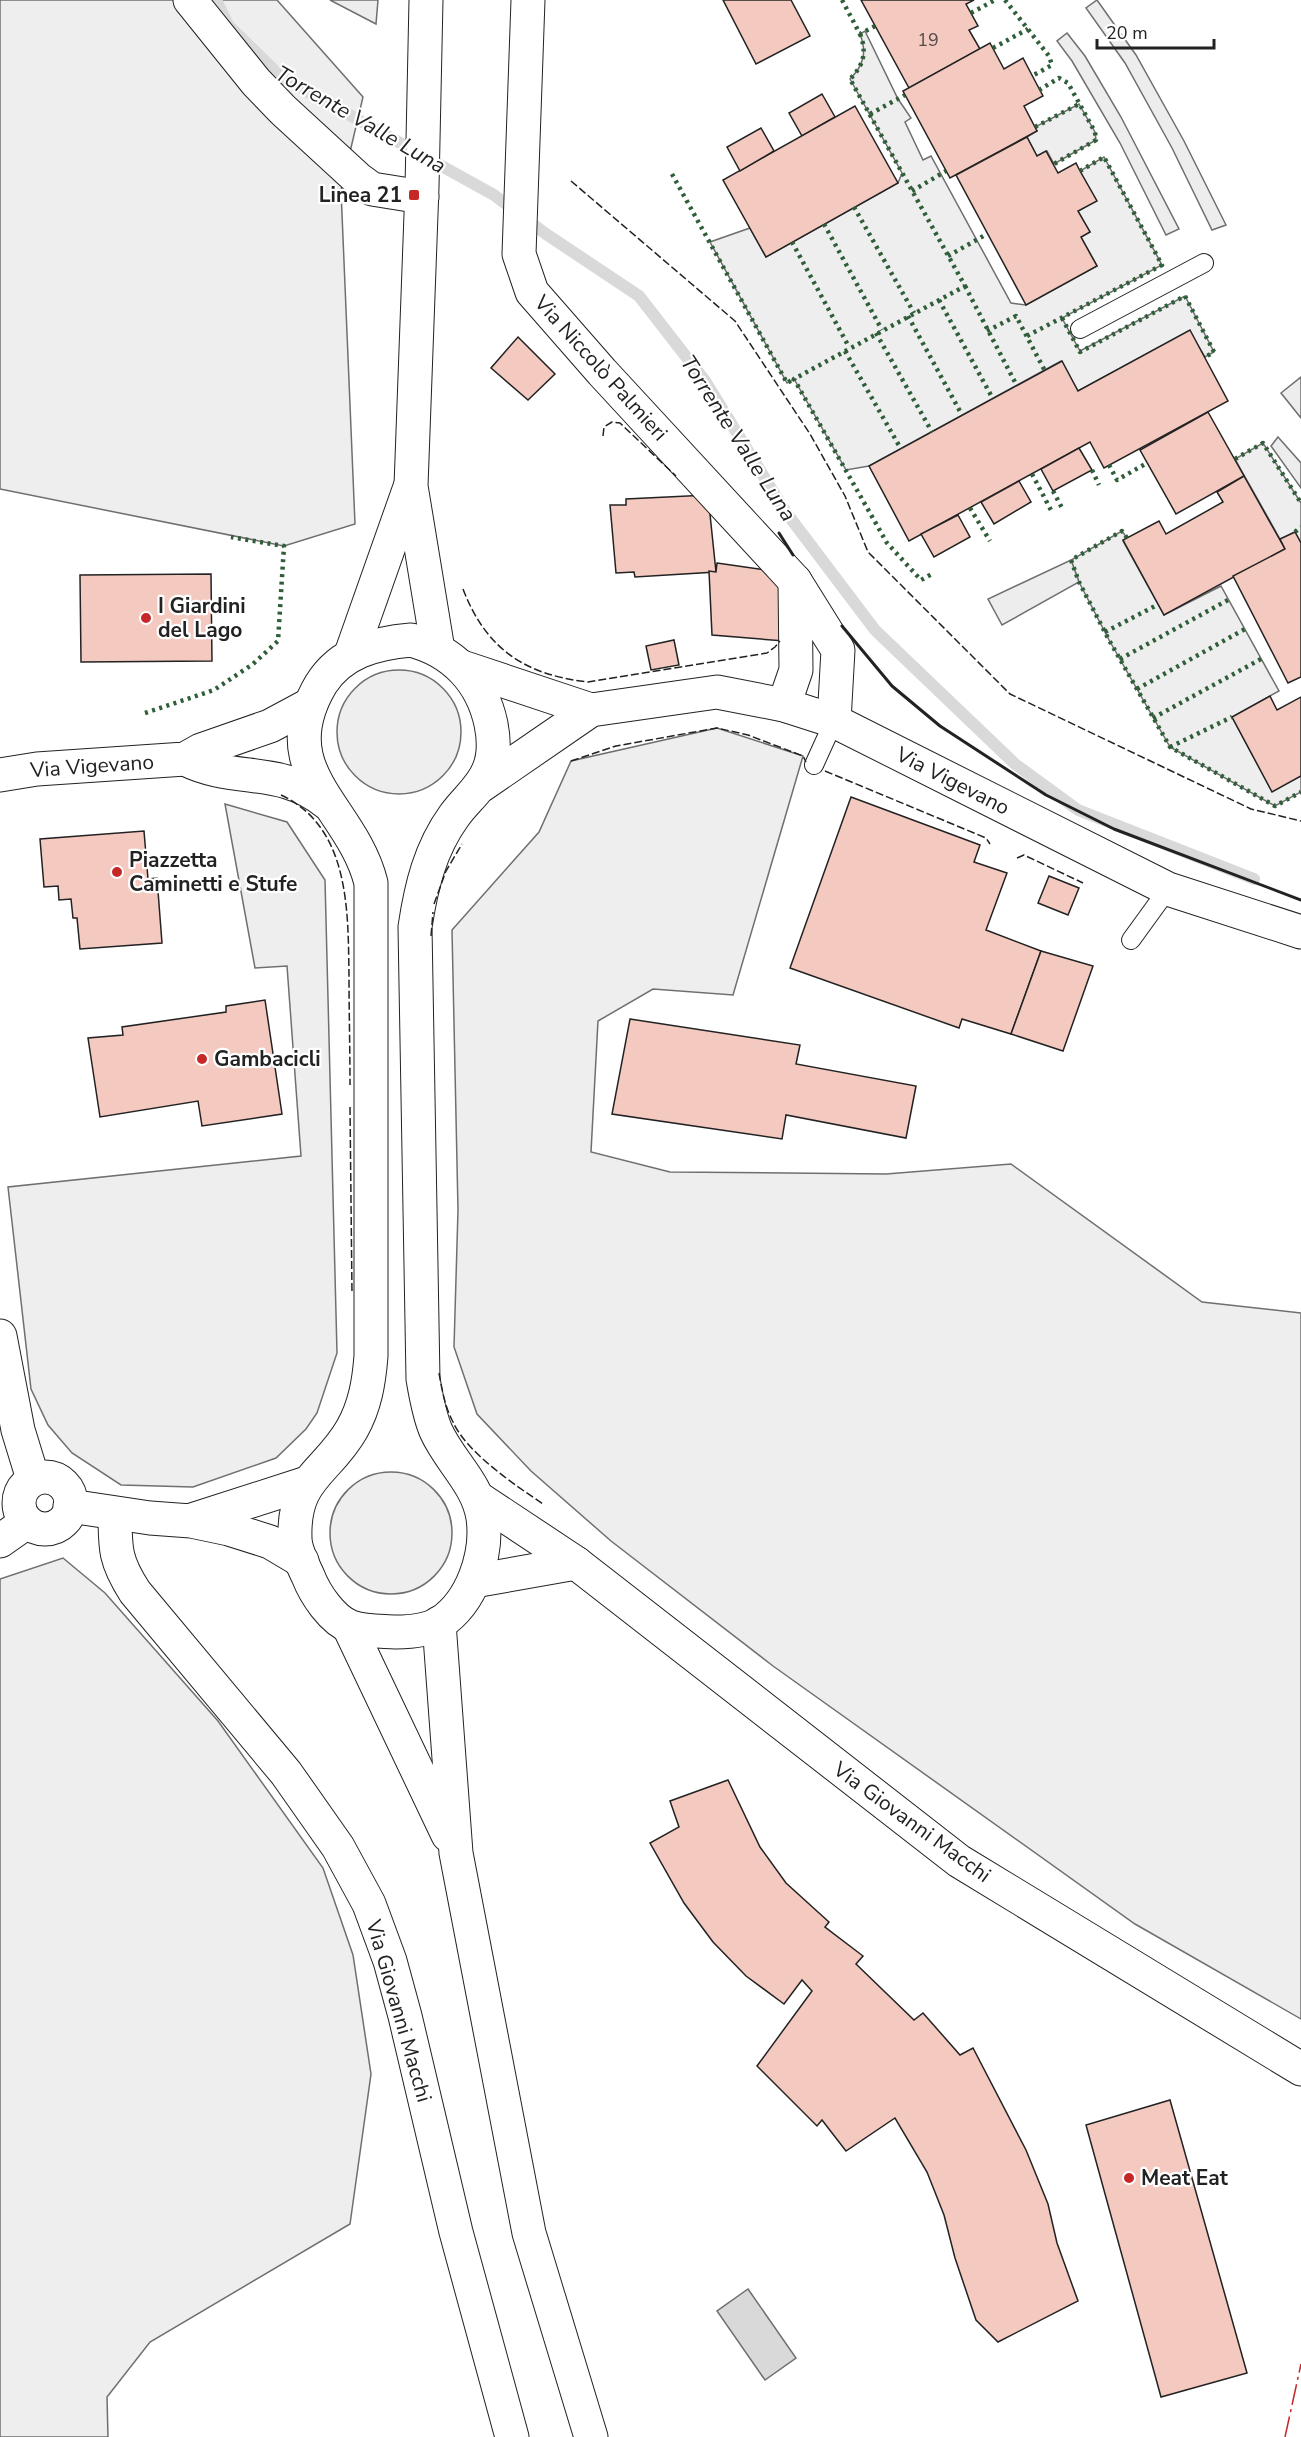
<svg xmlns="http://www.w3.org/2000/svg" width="1301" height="2437" font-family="'Nunito Sans',sans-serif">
<rect width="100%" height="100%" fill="#fff"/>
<!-- green -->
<g fill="#eee" stroke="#6f6f6f" stroke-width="1.5">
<polygon points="0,0 277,0 363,97 341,190 355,524 284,546 0,489"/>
<path d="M865 31 898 99 911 118 905 122 923 160 931 156 1011 303 1026 305 1097 266 1081 237 1090 232 1078 211 1096 201 1080 171 1104 157 1162 265 1062 318 1080 351 1185 296 1214 352 1205 357 1189 331 1078 391 1061 361 869 466 846 470 794 379 787 383 710 242 750 228 766 257 898 183 902 173 850 79C864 65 867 52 860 34Z"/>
<polygon points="1079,104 1095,132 1096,140 1054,164 1047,151 1037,156 1027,137 1037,131 1035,127"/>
<polygon points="1263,443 1301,503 1301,543 1295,532 1280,539 1235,459"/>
<polygon points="1122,531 1127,538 1123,541 1164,615 1221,586 1279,691 1232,717 1272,791 1301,776 1301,792 1275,806 1170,747 1109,640 1079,582 1071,560"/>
<circle cx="399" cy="732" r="62"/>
<polygon points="717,728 803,756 733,995 653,989 598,1021 591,1152 670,1172 886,1174 1011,1164 1202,1302 1301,1313 1301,2019 1135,1924 773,1666 611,1541 531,1471 477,1414 454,1347 458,1210 452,930 539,832 571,761"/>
<polygon points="225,804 287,822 325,880 337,1353 317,1413 306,1429 276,1458 193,1487 121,1485 72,1453 48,1425 31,1389 8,1187 301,1156 287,966 255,968"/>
<circle cx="391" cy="1533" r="61"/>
<polygon points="63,1558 105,1593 218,1721 323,1868 353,1955 371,2074 350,2224 150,2342 107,2397 108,2437 0,2437 0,1579"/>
</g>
<!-- parking -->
<g fill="#ededed" stroke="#6f6f6f" stroke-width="1.5">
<polygon points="330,0 378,0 376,24"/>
<polygon points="1097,0 1136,55 1184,141 1226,225 1212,230 1172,148 1125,63 1086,8"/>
<polygon points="1067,33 1085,56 1121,117 1179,229 1166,235 1120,143 1072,61 1057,41"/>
<polygon points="1301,377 1301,418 1281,393"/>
<polygon points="1278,437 1301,463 1301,488 1271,446"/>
<polygon points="1071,560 1079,582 1002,625 988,599"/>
</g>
<!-- water -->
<polygon fill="#d9d9d9" stroke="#6f6f6f" stroke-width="1.5" points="748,2289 796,2358 765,2380 717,2311"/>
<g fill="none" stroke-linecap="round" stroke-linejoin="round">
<!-- stream -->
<polyline stroke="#d9d9d9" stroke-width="12" points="216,0 228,25 281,77 494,195 546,234 639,296 705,381 785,511 875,630 1015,764 1078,810 1254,879"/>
</g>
<!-- building -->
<g fill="#f3c9c0" stroke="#222" stroke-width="1.5">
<polygon points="723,0 791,0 810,36 756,64"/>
<polygon points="861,0 974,0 966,4 978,26 969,30 980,49 909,88"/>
<polygon points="990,43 1004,69 1023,58 1034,79 1043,96 1024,106 1037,131 950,178 903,91"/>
<polygon points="822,94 835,117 802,136 789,113"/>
<polygon points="855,106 898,183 766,257 723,180"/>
<polygon points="761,128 774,151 740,171 727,147"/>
<polygon points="1027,137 1037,156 1046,151 1058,173 1076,163 1080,171 1097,201 1078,211 1090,232 1081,237 1097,266 1026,305 956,175"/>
<polygon points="1190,330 1228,401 1104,468 1090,442 909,541 869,466 1062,361 1078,391"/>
<polygon points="518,337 555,374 528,400 491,368"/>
<polygon points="1208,412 1244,476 1176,514 1140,450"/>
<polygon points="1079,448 1092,470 1053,491 1041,469"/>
<polygon points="1244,476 1285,549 1164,615 1123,540 1159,521 1166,534 1223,502 1217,492"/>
<polygon points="1019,481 1031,502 994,524 981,502"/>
<polygon points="708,495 716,572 635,577 634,572 616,573 610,505 626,505 626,499"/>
<polygon points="958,515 970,537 934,557 921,534"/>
<polygon points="1295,532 1301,543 1301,677 1288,683 1233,576 1285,549 1280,539"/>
<polygon points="717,563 773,571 784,598 784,641 712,635 709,571 716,572"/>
<polygon points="211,574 212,661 81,662 80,575"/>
<polygon points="674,640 679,665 651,670 646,646"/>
<polygon points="1270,696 1277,710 1301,697 1301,776 1272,792 1232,717"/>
<polygon points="851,797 980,845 974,862 1007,873 986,930 1041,951 1011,1034 962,1019 959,1028 790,968"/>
<polygon points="144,831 148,879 157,878 162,943 80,949 77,918 73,918 71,899 59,900 58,886 44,887 40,839"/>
<polygon points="1049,876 1079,888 1068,915 1038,903"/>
<polygon points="1041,951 1093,966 1063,1051 1011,1034"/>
<polygon points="265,1000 282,1114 202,1126 198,1101 100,1117 88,1038 123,1035 122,1027 226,1012 226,1006"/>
<polygon points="630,1019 800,1045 796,1064 916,1086 906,1138 786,1115 782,1139 612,1114"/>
<polygon points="728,1780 760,1847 786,1883 829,1922 825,1927 863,1956 856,1964 914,2020 923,2013 960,2055 973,2048 1026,2150 1048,2204 1057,2243 1078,2301 998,2342 976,2320 955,2258 944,2215 927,2172 895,2118 846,2151 822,2120 817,2126 757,2066 812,1991 802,1980 784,2004 746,1976 713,1942 684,1903 650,1843 679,1827 670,1801"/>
<polygon points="1170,2100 1247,2373 1161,2397 1086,2125"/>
</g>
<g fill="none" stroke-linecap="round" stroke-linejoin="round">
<defs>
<g id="lane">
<polyline points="1080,329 1204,263"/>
<polyline points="814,765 834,721"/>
<polyline points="1131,940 1168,889"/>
</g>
<g id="street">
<polyline points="190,0 256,82 283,110 357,178 372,189 422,197"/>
<polyline points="528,0 519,254 532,292 602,372 795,581 838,650 834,721"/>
<polyline points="784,705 796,670 795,581"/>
<path d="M115 1514C115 1549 115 1561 135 1592L286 1773 338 1847 369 1904 390 1961 405 2016 456 2232 512 2437"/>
</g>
<g id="secondary">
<polyline points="462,667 591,710"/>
<path d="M185 759C235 784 281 765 327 803"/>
<polyline points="0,775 37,769 185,759 201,750 270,726 311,704"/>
<polyline points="482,785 591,710 717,692 784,705 834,721 1168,889 1301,932"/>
<polyline points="0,1336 18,1430 33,1479"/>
<circle cx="45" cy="1503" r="26"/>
<polyline points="478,1498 576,1563 959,1861 1301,2069"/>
<polyline points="70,1506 150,1518 191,1521 229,1529 270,1542 302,1561"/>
<polyline points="192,1520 307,1483"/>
<polyline points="0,1541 27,1522"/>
<polyline points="474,1581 576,1563"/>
</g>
<g id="primary">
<polyline points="426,0 422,187 411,486 438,650"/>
<path d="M411 640C453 651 482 681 491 724 494 739 495 754 489 769 482 788 466 799 454 816 430 849 421 887 415 927L423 1379C426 1396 429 1415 436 1431 450 1462 478 1484 483 1518 488 1555 472 1602 440 1623 428 1630 410 1632 396 1632 381 1631 365 1632 351 1627 332 1620 315 1594 308 1576 303 1565 295 1550 295 1538 293 1477 327 1473 352 1429 365 1406 369 1382 371 1356V883C352 806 269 772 321 684 341 652 376 643 411 640Z"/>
<polyline points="351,654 410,487"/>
<polyline points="439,1623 456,1853 529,2233 591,2437"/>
<polyline points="349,1627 448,1835"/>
</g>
</defs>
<!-- lane casing -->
<use href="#lane" stroke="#222" stroke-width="20"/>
<!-- street casing -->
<use href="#street" stroke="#222" stroke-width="35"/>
<!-- secondary casing -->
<use href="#secondary" stroke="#222" stroke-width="35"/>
<!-- primary casing -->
<use href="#primary" stroke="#222" stroke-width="35"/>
<!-- lane -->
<use href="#lane" stroke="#fff" stroke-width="18"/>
<!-- street -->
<use href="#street" stroke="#fff" stroke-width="33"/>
<!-- secondary -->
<use href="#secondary" stroke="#fff" stroke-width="33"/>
<!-- primary -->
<use href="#primary" stroke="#fff" stroke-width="33"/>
<!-- hedge -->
<g stroke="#2f5e38" stroke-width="4.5" stroke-dasharray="3 4.5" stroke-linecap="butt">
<polyline points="842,0 860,34 875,26"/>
<polyline points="1005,0 1049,56 1052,65 1032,76"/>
<polyline points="971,13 995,0"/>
<path d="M860 34C867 52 864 65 850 79L965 286 794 379 887 543 921 580 932 574"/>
<polyline points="993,48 1028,29"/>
<polyline points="1039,90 1059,78 1068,83 1095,132 1096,140 1054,164"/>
<polyline points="870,114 905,95"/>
<polyline points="1035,127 1079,104"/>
<polyline points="672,174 787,383 794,379"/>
<polyline points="912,191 946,171"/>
<polyline points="854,207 914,313"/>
<polyline points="824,224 882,330"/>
<polyline points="792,242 849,347"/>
<polyline points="948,256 987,234"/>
<polyline points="965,286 1017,386"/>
<polyline points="939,300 993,399"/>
<polyline points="908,316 962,415"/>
<polyline points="1062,318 1080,352 1185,296 1214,352 1205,357"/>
<polyline points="987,331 1016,316 1045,371"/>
<polyline points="876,333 932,432"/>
<polyline points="1027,336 1162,265 1104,157 1080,171"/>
<polyline points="845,351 901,449"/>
<polyline points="1235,459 1263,443 1301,503"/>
<polyline points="1109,465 1117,480 1147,463"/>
<polyline points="1092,470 1099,485"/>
<polyline points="1032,474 1052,512"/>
<polyline points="1053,491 1062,508"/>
<polyline points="970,508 990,541"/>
<polyline points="1295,532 1301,527"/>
<polyline points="1127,538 1122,531 1071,560 1079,582 1109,640 1170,747 1275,806 1301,792"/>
<polyline points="1105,632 1157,605"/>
<polyline points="1120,659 1228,600"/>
<polyline points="1137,689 1245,629"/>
<polyline points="145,713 214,690 253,664 278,641 284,546 231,537"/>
<polyline points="1153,718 1261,659"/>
<polyline points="1170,747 1232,717"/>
</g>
<!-- fence -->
<g stroke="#222" stroke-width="1.5" stroke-dasharray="8 3" stroke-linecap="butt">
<polyline points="571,181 735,321 810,434 845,496 868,552 1010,694 1251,809 1301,821"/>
<polyline points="603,436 604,427 612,422 620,423 676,476"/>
<path d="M463 589C486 649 525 675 588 682L767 653 775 647 780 641"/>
<polyline points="571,761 616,746 717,728 748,735 803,756 806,762"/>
<polyline points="825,771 986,838 990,844"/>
<path d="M281 795C350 827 348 911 349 976 349 1012 350 1049 350 1085"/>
<polyline points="1017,858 1024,855 1083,883"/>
<polyline points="434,904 446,871 462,844"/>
<polyline points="431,936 433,912"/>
<polyline points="350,1107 352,1294"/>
<path d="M439 1373C442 1390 445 1407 453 1422 467 1453 515 1485 543 1504"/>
</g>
<!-- wall -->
<g stroke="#222" stroke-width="3">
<polyline points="779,533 793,555"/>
<polyline points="842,626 892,686 940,726 1046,795 1114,829 1301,900"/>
</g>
<!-- power -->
<polyline stroke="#c62828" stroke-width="1.5" stroke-dasharray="21 4.5 3 4.5" stroke-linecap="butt" points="1285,2437 1301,2364"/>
</g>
<!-- markers -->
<g fill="#c62828" stroke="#fff" stroke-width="2">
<rect x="408" y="189" width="12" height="12" rx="3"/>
<circle cx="146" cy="618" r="6"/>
<circle cx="117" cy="872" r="6"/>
<circle cx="202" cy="1059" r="6"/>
<circle cx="1129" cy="2178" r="6"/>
</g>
<g text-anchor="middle" stroke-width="4.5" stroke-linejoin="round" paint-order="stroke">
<!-- number labels -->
<g font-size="18" fill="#564c4a">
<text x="928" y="46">19</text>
</g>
<!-- poi labels -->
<g font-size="21" font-weight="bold" fill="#222" stroke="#fff" text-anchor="start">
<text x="402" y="202" text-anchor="end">Linea 21</text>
<text x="158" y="613">I Giardini<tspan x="158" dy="24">del Lago</tspan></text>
<text x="129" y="867">Piazzetta<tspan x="129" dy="24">Caminetti e Stufe</tspan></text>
<text x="214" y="1066">Gambacicli</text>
<text x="1141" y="2185">Meat Eat</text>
</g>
<!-- street labels -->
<g font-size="21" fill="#222" stroke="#fff">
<text transform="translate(601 368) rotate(48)" y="7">Via Niccolò Palmieri</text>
<text transform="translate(92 766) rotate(-4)" y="7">Via Vigevano</text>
<text transform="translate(953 781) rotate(27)" y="7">Via Vigevano</text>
<text transform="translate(912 1822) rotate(36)" y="7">Via Giovanni Macchi</text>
<text transform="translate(399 2011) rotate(74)" y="7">Via Giovanni Macchi</text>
</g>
<!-- water labels -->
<g font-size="22" font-style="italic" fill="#222" stroke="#fff">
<text transform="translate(361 119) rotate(30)" y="8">Torrente Valle Luna</text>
<text transform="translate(739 438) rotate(57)" y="8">Torrente Valle Luna</text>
</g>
</g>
<!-- scale -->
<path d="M1097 39v9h117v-9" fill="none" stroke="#222222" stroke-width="3"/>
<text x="1106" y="39" font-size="18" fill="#222222" stroke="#ffffff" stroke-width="4.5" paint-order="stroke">20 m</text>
</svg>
